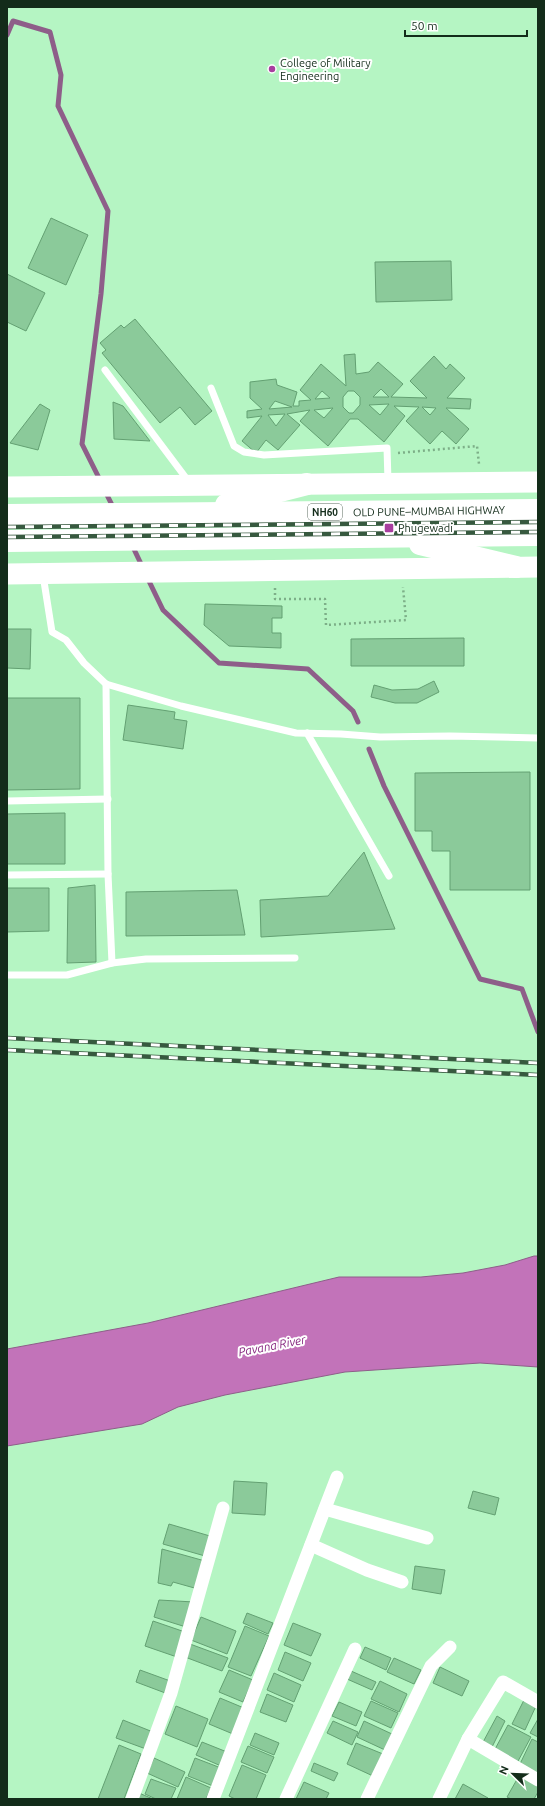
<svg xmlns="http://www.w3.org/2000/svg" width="545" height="1806" font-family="Ubuntu,sans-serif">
<rect width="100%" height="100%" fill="#b5f5c3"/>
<!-- water -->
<polygon fill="#c273b9" stroke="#8e5e89" points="534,1256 538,1256 538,1367 480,1363 345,1372 225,1395 178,1407 142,1424 7,1446 7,1349 148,1323 339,1277 421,1277 463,1273 505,1265"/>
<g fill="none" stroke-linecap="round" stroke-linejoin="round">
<!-- stream -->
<g stroke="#8e5e89" stroke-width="5">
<polyline points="7,35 13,21 50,32 61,75 58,106 108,211 101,294 82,444 101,482"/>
<polyline points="105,491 114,509"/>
<polyline points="132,545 142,566"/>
<polyline points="147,577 163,610 219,663 308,669 353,711 358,722"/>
<polyline points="369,749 384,786 480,979 522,989 538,1032"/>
</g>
</g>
<!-- building -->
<g fill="#8bca9a" stroke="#63a072" fill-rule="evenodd">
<polygon points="51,218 88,235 66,285 28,268"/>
<polygon points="451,261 452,300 376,302 375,262"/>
<polygon points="7,274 45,293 26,331 7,322"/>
<polygon points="135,319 212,411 195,425 180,407 160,423 102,353 106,350 100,343 121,325 124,328"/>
<path d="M355 354 356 374 369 372 378 362 403 384 391 397 427 398 410 381 434 356 446 369 450 364 465 378 447 398 471 399 470 409 446 408 469 429 456 444 442 431 430 444 406 421 419 407 394 406 405 416 384 442 358 419H350L328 446 300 421 310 410 287 414 300 425 278 450 266 440 256 453 242 441 262 416 247 418V411L262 409 250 398V382L276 379 277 385 297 392 293 406H299V401L311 400 300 390 321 364 346 386 344 355ZM381 389 389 397H373ZM322 391 330 398 315 399ZM348 391H354L360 397V405L353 413H349L343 407V397ZM275 401 292 407 269 409ZM389 404 380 415 369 405ZM422 407 436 408 430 415ZM333 408 324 418 314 410ZM285 414 276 426 268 415Z"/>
<polygon points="113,402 123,406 150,441 114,439"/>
<polygon points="40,404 50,410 38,450 10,443"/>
<polygon points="205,604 282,606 282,618 272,618 272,633 281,633 281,648 229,646 204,625"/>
<polygon points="7,629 31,629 30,669 7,668"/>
<polygon points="464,638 464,666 351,666 351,639"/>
<polygon points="434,681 439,692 417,703 395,703 371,697 374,685 392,690 418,689"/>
<polygon points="7,698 80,698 80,789 7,790"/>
<polygon points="128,705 175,712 174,719 187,721 183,749 123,740"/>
<polygon points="530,772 530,890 450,890 450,851 432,851 432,831 415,831 415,773"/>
<polygon points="65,813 65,864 7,864 7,814"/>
<polygon points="364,852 395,929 261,937 260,900 328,896"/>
<polygon points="95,885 96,962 67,963 68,888"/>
<polygon points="7,888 49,888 49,931 7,932"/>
<polygon points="237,890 245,935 126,936 126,892"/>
<polygon points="234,1481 267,1483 265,1515 232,1513"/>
<polygon points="473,1491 499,1498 495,1515 468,1508"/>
<polygon points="169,1524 210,1536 205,1556 163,1544"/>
<polygon points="162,1549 205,1561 198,1589 173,1582 171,1586 158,1583"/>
<polygon points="415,1566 445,1570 441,1594 412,1589"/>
<polygon points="159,1600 194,1602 186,1627 154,1617"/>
<polygon points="247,1613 273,1623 268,1634 243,1623"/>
<polygon points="201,1617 236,1631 227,1654 191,1640"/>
<polygon points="153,1621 185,1632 177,1657 145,1646"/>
<polygon points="293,1623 321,1634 311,1656 284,1645"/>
<polygon points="245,1626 269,1636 251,1676 228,1667"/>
<polygon points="190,1644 228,1658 222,1671 185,1657"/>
<polygon points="365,1647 391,1658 386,1670 360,1658"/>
<polygon points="285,1652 311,1663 303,1681 278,1670"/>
<polygon points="394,1658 421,1670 414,1684 387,1672"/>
<polygon points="440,1667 469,1681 462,1696 433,1683"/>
<polygon points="140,1670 173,1682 168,1694 136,1682"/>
<polygon points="229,1670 253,1680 243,1702 219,1692"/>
<polygon points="351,1671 376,1682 372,1690 347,1679"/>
<polygon points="274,1673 301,1685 294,1702 267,1690"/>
<polygon points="380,1681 407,1694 399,1712 371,1699"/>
<polygon points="267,1694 293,1705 286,1722 260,1712"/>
<polygon points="220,1698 244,1708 233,1734 209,1724"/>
<polygon points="524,1700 536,1706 525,1730 512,1724"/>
<polygon points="371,1701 398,1713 391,1728 364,1716"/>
<polygon points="339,1702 362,1712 356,1726 332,1716"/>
<polygon points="176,1706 208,1719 197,1747 165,1734"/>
<polygon points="497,1716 505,1721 491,1749 482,1744"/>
<polygon points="538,1719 538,1737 530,1733"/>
<polygon points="123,1720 153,1732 146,1749 116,1738"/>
<polygon points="333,1721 358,1732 352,1745 327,1733"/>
<polygon points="364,1721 392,1734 385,1750 357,1737"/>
<polygon points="508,1725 531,1737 517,1763 494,1751"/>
<polygon points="255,1733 279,1743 274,1755 250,1745"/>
<polygon points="532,1739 538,1742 538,1775 519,1766"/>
<polygon points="202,1742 227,1752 221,1766 196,1755"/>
<polygon points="356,1743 383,1754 373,1776 347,1764"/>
<polygon points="119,1745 141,1754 124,1799 98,1799"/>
<polygon points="248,1746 274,1757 267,1773 241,1762"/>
<polygon points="154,1758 185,1772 178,1787 147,1773"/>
<polygon points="195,1758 221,1768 213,1786 188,1776"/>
<polygon points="314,1763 338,1773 334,1781 311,1771"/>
<polygon points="242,1765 266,1775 256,1799 235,1799 229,1796"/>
<polygon points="520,1774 538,1784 538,1792 534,1799 511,1799 507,1797"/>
<polygon points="186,1777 211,1788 206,1799 177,1799"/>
<polygon points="151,1779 176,1788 171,1799 156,1799 145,1794"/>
<polygon points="304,1782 329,1793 326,1799 296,1799"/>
<polygon points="463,1784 488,1798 487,1799 455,1799"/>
<polygon points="139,1793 153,1799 137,1799"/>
</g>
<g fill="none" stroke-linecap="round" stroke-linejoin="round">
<!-- path -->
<g stroke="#7daf88" stroke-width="2.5" stroke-dasharray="2 3" stroke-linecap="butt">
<polyline points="398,453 477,446 479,464"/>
<polyline points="275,588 275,599 325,599 326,625 406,620 403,587"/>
</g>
<!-- service -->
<g stroke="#fff" stroke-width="7">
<polyline points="105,370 189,482"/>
<polyline points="211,388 234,446 244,452 264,455 387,448 388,481"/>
<polyline points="43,575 52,632 66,640 84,663 106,684 181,706 296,733 341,734 380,737 450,736 538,738"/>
<polyline points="106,684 108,874 112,963"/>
<polyline points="307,733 389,876"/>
<polyline points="7,801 108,799"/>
<polyline points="7,875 108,874"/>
<polyline points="7,975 67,975 112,963 146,959 295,958"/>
</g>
<!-- minor -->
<g stroke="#fff" stroke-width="13">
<polyline points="325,1509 427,1538"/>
<polyline points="311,1545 367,1570 402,1582"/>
<polyline points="468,1739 538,1780"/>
<polyline points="132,1799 171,1693 223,1508"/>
<polyline points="213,1799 337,1477"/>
<polyline points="286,1799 355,1649"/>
<polyline points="367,1799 431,1666 450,1647"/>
<polyline points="439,1799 468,1739 503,1682 538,1702"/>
</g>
<!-- primary -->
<g stroke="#fff" stroke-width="21">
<polyline points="7,487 538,482"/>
<polyline points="7,574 538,567"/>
</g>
<!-- trunk -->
<g stroke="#fff" stroke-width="22">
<polyline points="226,505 307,484"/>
<polyline points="7,515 538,510"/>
<polyline points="7,541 538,535"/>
<polyline points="420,544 516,567"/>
</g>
<defs>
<g id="rail">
<polyline points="7,527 538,522"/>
<polyline points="7,537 538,532"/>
<polyline points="7,1038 538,1063"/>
<polyline points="7,1050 538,1075"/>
</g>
</defs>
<!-- rail casing -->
<use href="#rail" stroke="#37593f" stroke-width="4.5"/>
<!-- rail -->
<use href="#rail" stroke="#fff" stroke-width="3" stroke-dasharray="9" stroke-linecap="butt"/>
</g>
<!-- markers -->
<g fill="#a83e9f" stroke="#fff" stroke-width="1.5">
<circle cx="272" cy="69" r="4"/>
<rect x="384" y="523" width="10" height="10" rx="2"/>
</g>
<g text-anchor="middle" stroke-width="4" stroke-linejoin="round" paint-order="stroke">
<!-- shield labels -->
<rect fill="#fff" stroke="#5a6b5f" stroke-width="1" x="308" y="504" width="34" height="16" rx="3"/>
<g font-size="10" font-weight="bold" fill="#132c1a">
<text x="325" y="516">NH60</text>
</g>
<!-- poi labels -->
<g font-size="11" fill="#132c1a" stroke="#fff" text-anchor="start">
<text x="280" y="67">College of Military<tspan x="280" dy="13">Engineering</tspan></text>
<text x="398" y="532">Phugewadi</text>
</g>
<!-- street labels -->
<g font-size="11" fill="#132c1a" stroke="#fff">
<text transform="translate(429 511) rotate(-1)" y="4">OLD PUNE–MUMBAI HIGHWAY</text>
</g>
<!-- water labels -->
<g font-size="12" font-style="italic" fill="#882981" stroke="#fff">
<text transform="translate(272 1346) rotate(-11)" y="4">Pavana River</text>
</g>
</g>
<!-- border -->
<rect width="545" height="1806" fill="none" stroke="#132c1a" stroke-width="16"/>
<!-- north arrow -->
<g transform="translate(513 1774) rotate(293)" stroke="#ffffff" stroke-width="3" paint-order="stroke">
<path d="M0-3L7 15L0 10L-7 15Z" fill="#132c1a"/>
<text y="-6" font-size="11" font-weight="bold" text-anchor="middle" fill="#132c1a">N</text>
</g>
<!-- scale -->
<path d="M405 30v6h122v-6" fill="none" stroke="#132c1a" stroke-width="2"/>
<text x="411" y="30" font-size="12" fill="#132c1a" stroke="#ffffff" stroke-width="3" paint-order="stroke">50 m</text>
</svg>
